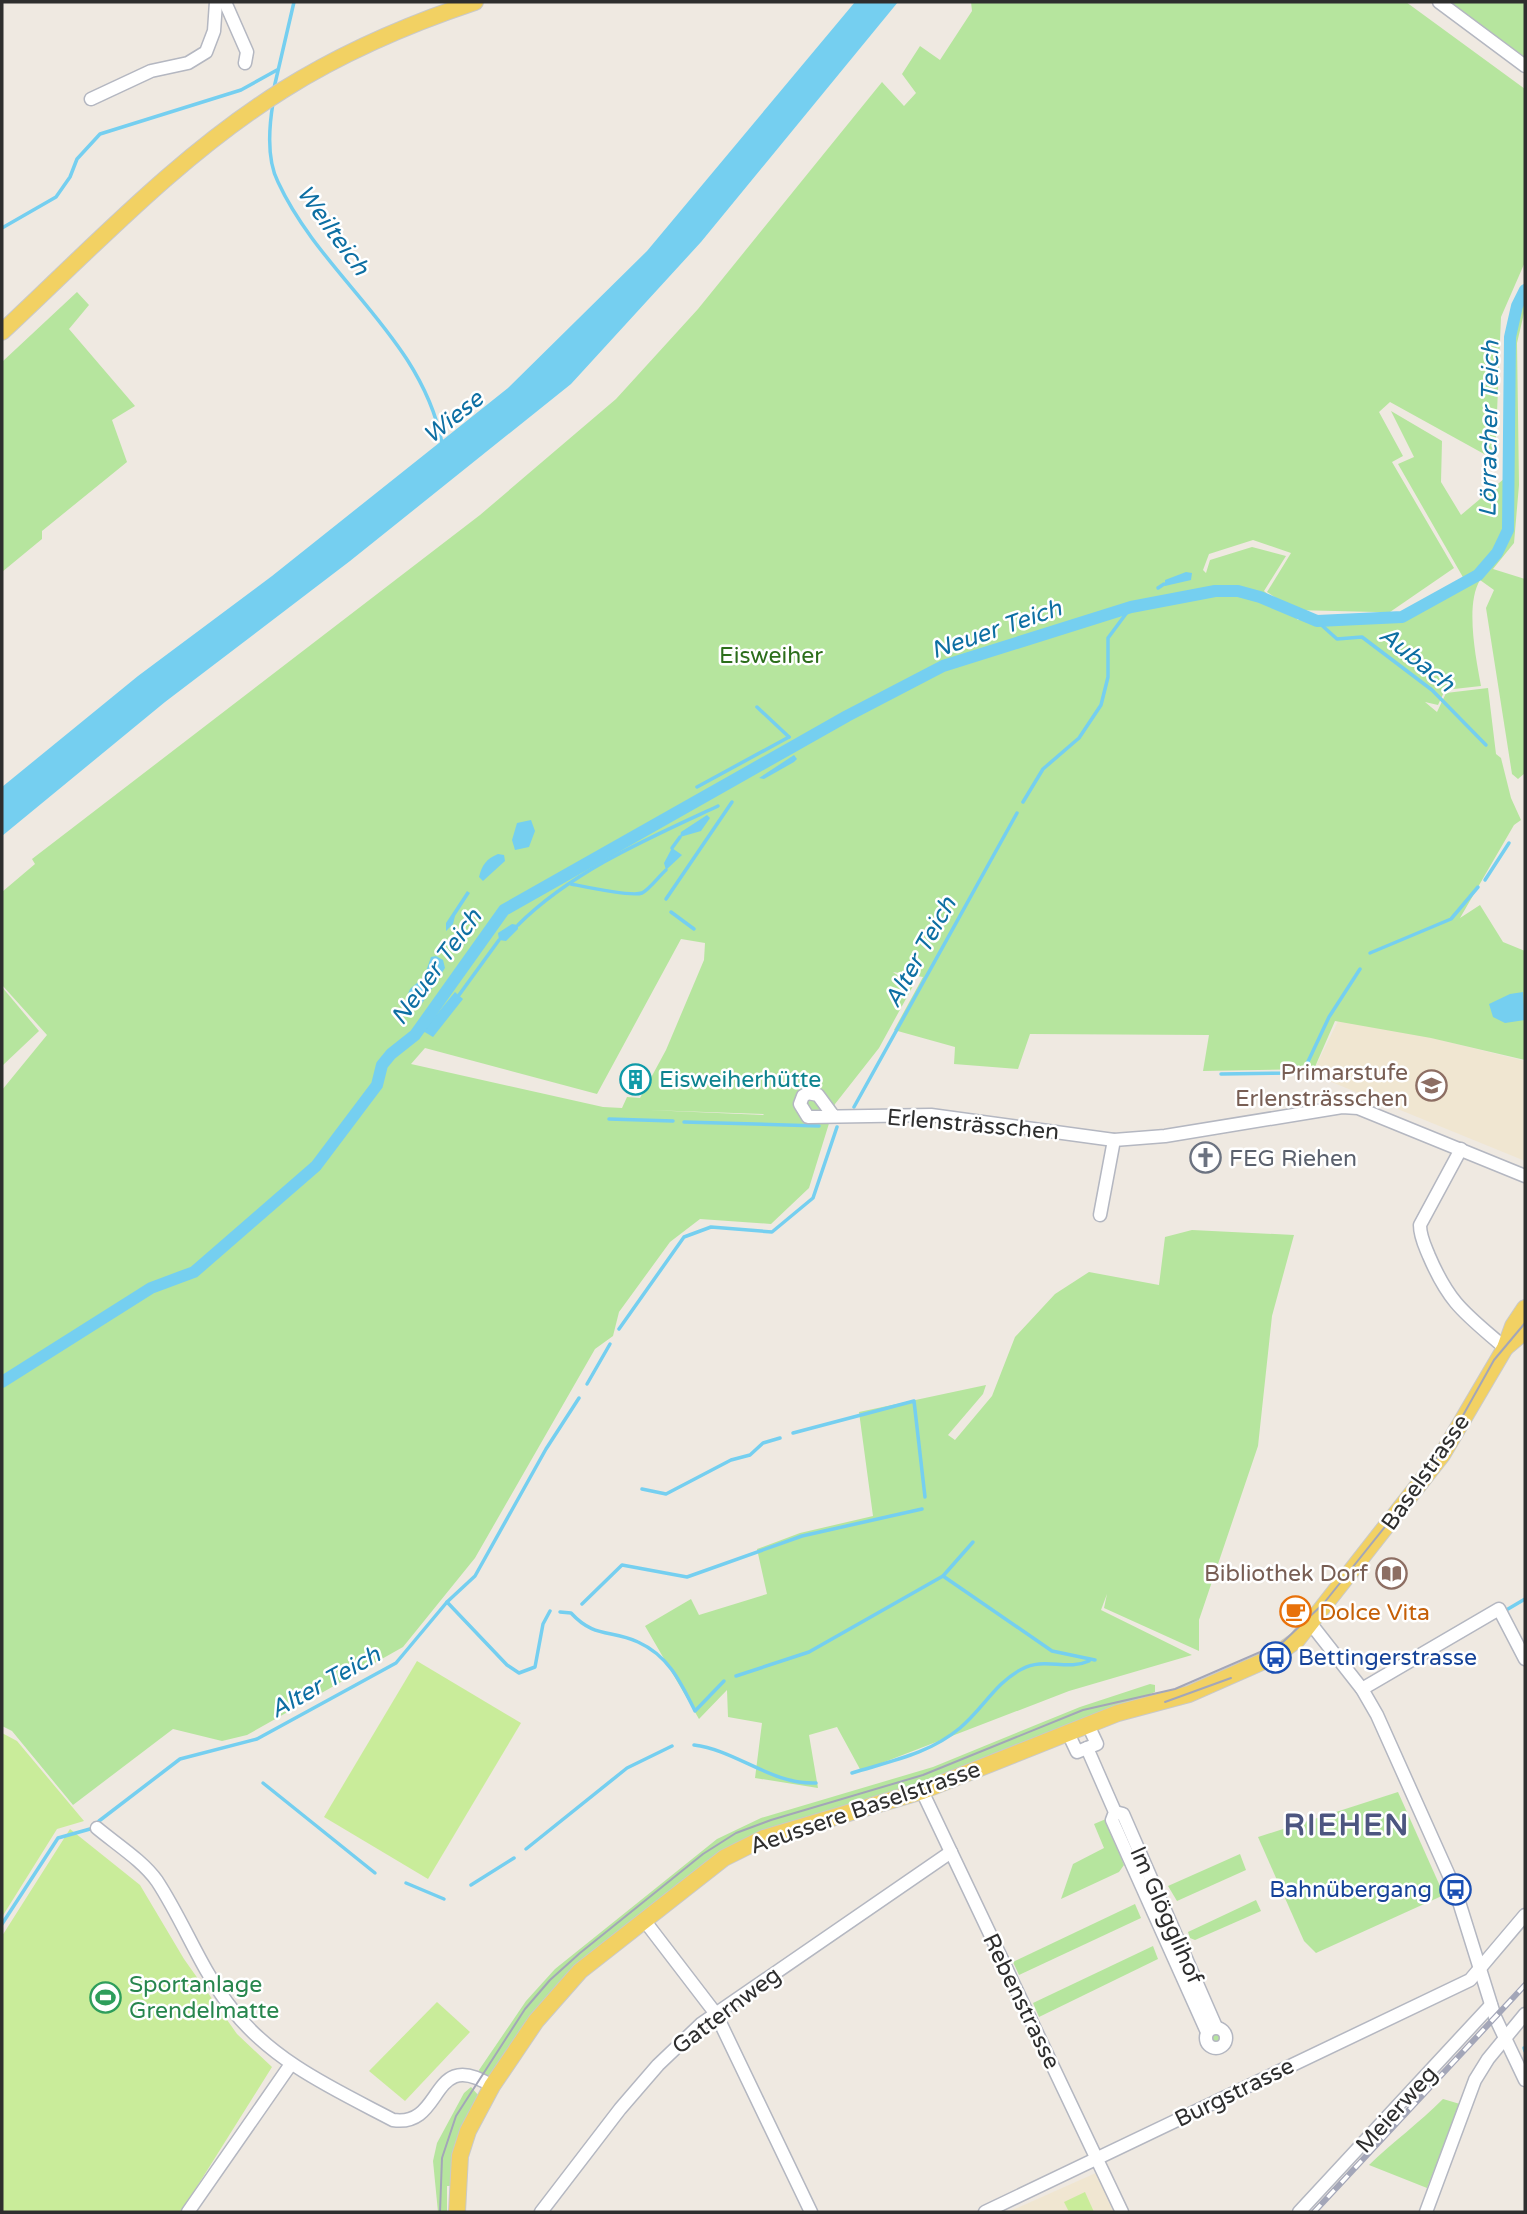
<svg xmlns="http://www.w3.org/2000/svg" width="1527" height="2214" font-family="'Varela Round',sans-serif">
<rect width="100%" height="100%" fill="#efe9e1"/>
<!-- education -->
<g fill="#f0e6d1">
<polygon points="1341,1015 1525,1061 1525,1161 1312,1074"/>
<polygon points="1098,2172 1117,2212 1008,2212"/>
</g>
<!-- green -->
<g fill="#b6e59e" fill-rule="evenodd">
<path d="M971 2H1406L1525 89V262L1501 317 1495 460 1390 402 1379 412 1403 456 1392 462 1454 568 1390 612H1376L1294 610 1267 592 1291 553 1253 540 1209 554 1203 570 1206 573 1210 560 1252 547 1286 556 1264 591 1298 620H1403L1464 579 1398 464 1414 457 1391 411 1442 441 1441 482 1461 515 1505 478 1509 322 1525 284V309L1517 343 1519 485 1514 543 1493 569 1525 579V773L1518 779 1512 774 1486 608 1494 590 1480 580C1465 605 1476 658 1481 686L1445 690 1438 705 1425 702 1437 712 1446 693 1488 688 1496 754 1501 758 1511 798 1521 820 1514 825 1460 918 1480 905 1503 942 1525 951V1060L1431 1038 1335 1021 1314 1069 1203 1071 1209 1035 1030 1034 1018 1069 954 1064 955 1047 894 1030 923 977 893 972 913 986 879 1048 835 1104 809 1188 771 1224 700 1219 670 1242 619 1312 613 1336 595 1349 475 1558 403 1647 247 1735 222 1741 173 1729 73 1805 12 1731 2 1726V1090L47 1035 2 985V892L35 864 32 859 480 515 616 399 698 309 882 82 904 106 916 93 902 74 920 46 940 60 972 11ZM681 939 705 943 704 960 666 1050 640 1098 627 1097 622 1108 603 1107 411 1064 425 1048 597 1094ZM648 1110 763 1114 764 1115Z"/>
<polygon points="1439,2 1525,2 1525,66"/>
<polygon points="77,292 89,305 69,329 135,406 112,420 127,462 42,531 42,539 2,572 2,362"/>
<polygon points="2,987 39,1031 2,1066"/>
<polygon points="1192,1230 1294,1235 1272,1316 1258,1446 1199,1620 1199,1651 1104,1608 1107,1594 1101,1610 1192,1655 1069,1691 861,1771 837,1727 809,1735 818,1788 755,1778 762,1723 728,1717 727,1690 699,1719 645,1626 691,1599 699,1615 767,1594 757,1549 800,1533 873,1516 859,1412 986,1385 983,1394 948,1435 955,1440 992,1396 1015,1337 1055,1294 1089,1272 1159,1285 1165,1237"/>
<polygon points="1150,1684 1155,1685 1155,1692 918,1786 778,1827 563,1979 539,2005 489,2078 480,2073 479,2070 526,2001 555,1969 717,1839 761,1818 933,1767 1080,1707"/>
<polygon points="1398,1792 1444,1895 1316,1953 1304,1941 1258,1837"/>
<polygon points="1106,1819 1124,1865 1119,1872 1061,1899 1073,1864 1104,1848 1094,1824"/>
<polygon points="1240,1854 1246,1870 1177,1901 1168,1886"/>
<polygon points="1256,1900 1261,1911 1195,1940 1190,1938 1188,1932"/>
<polygon points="1135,1904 1141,1918 1019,1975 1013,1962"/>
<polygon points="1153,1946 1158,1959 1039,2017 1033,2003"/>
<circle cx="1216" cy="2038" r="10"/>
<polygon points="471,2087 479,2096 456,2141 451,2186 447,2186 447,2212 438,2212 433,2161 437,2143 464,2093"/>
<path d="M1443 2099 1460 2104 1427 2188 1369 2165C1393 2142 1419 2123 1443 2099Z"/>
</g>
<!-- pitch -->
<g fill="#c9ec9a">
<polygon points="417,1661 521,1723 428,1879 324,1817"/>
<polygon points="2,1733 17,1741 84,1821 57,1829 2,1917"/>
<polygon points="70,1829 140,1885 184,1959 237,2034 272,2067 181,2212 2,2212 2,1936"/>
<polygon points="437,2002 470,2032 405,2101 369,2071"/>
<polygon points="1085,2192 1094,2212 1069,2212 1064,2202"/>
</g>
<!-- water -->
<g fill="#75cff0">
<polygon points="855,2 898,2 701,242 571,384 350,561 165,702 2,836 2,787 138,676 272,576 508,388 647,251"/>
<polygon points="1186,572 1192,573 1191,580 1165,586 1165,580"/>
<polygon points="794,755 797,759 794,762 764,779 759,778"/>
<polygon points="707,815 710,818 701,831 680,837 681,832"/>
<polygon points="531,820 535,831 529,847 515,850 512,840 517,823"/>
<polygon points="672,848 682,855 666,870 664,863"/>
<path d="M498 854 504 855 505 861 483 881 479 877C482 865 486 859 498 854Z"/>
<polygon points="467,891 470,893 455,916 453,924 446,931 446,923"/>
<polygon points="512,924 518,925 518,929 506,941 499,940 498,933"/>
<polygon points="436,956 443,960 445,968 419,1008 412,1009 406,999 410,989 424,977 431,957"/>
<polygon points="455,992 463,999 433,1037 423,1031"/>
<polygon points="1523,992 1525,1020 1505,1023 1493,1017 1489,1004 1510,994"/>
</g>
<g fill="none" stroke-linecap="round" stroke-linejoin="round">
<!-- stream -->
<g stroke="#75cff0" stroke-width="3.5">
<polyline points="274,88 294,2"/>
<path d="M273 103C269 127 267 160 278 182 322 277 421 336 442 443"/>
<polyline points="2,228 56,197 70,177 77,159 100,134 241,90 277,70"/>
<polyline points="1158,588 1164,584"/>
<polyline points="1317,621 1337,639 1362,637 1432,690 1486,745"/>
<polyline points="757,707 789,737"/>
<polyline points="697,787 789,737"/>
<polyline points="1023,802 1043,769 1079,738 1101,705 1108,677 1108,638 1131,607"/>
<polyline points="672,848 680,837"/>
<polyline points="1485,880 1509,843"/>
<path d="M571 884C586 887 631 897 642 893 650 889 659 876 666 870"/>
<polyline points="666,899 732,802"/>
<polyline points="671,912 694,929"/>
<path d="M518 925C572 871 649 838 718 806"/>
<polyline points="1370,953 1451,919 1478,887"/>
<polyline points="459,995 499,940"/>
<polyline points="417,1033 423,1031"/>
<polyline points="1221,1074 1299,1073 1305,1068 1329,1017 1360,969"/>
<polyline points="854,1107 1017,813"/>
<polyline points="609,1119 673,1121"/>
<polyline points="684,1122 819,1126"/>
<polyline points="619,1329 684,1237 711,1227 772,1232 813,1198 837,1127"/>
<polyline points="587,1384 610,1344"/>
<polyline points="793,1433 914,1401 925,1497"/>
<polyline points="642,1489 666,1494 731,1460 750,1455 763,1443 780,1438"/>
<polyline points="943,1576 973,1542"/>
<polyline points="447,1602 507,1665 519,1673 535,1667 543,1624 550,1611"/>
<polyline points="582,1604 622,1565 687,1577 802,1536 922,1509"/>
<polyline points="1508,1609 1525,1599"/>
<path d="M560 1612 571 1613C595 1639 611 1629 638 1642 669 1656 681 1683 695 1711L724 1681"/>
<polyline points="736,1676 809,1652 943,1576 1052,1651 1095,1660"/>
<path d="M694 1745C736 1750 772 1785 816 1783"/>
<path d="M852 1773C891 1761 929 1754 960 1728 982 1710 996 1682 1022 1669 1044 1657 1067 1671 1089 1661"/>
<polyline points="263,1783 375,1873"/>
<polyline points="99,1821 180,1759 257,1739 396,1663 447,1602 475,1576 546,1449 579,1398"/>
<polyline points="526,1849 627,1768 672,1746"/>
<polyline points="406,1883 444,1899"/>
<polyline points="471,1885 514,1858"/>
<polyline points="2,1924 58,1838 90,1829"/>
<polyline points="1524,2048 1525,2051"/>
</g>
<!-- canal -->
<polyline stroke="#75cff0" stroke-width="12" points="2,1382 151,1288 194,1272 316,1166 377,1085 382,1065 391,1054 415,1035 504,910 847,716 943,666 1131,607 1215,591 1238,591 1260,597 1317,621 1402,617 1478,575 1497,553 1508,530 1510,337 1517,306 1525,290"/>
<defs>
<g id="minor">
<polyline points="225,2 247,52 245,63"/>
<polyline points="1439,2 1525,66"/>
<polyline points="91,99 151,71 188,63 206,52 214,31 216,2"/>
<polyline points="832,1114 818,1095 808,1093 803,1096 800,1104 808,1117 931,1115 1114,1140 1165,1136 1342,1107 1358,1108 1525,1176"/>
<path d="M1461 1149 1420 1225C1420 1237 1425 1246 1429 1256 1450 1305 1466 1314 1505 1348"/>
<polyline points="1100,1215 1114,1140"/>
<polyline points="1311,1624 1362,1689 1377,1715 1455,1889 1495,2017 1525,2080"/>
<polyline points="1362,1689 1499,1609 1525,1659"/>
<polyline points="1068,1733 1077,1752 1097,1744 1088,1725"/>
<polyline points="1087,1748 1115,1812 1112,1820 1207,2032"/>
<polyline points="922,1791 1122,2212"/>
<polyline points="1115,1812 1123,1814 1216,2027"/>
<path d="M97 1828C116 1844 143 1861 157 1881 184 1922 201 1970 232 2009 273 2062 336 2090 393 2120 445 2128 429 2046 492 2086"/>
<polyline points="644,1920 716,2014 811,2212"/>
<circle cx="1216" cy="2038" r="10"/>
<polyline points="188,2212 291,2064"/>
<polyline points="541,2212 620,2109 658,2065 701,2024 951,1852"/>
<polyline points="985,2212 1470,1980 1525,1915"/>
<polyline points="1299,2212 1491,2005"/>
<polyline points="1426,2212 1475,2080 1488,2059 1525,2014"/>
</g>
<g id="major">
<path d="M2 332C91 249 179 155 283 90 342 53 409 24 475 2"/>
<polyline points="1505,1348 1525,1331"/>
<polyline points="457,2212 460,2156 468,2131 492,2086 536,2021 580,1971 724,1858 764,1838 922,1791 1118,1713 1189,1694 1273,1657 1297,1640 1442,1455 1505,1348 1513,1326 1525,1308"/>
</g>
</defs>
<!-- minor casing -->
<use href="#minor" stroke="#b4b7c1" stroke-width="15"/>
<!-- major casing -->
<use href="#major" stroke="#c9c9c9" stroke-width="18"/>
<!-- minor -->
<use href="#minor" stroke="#fff" stroke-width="12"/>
<!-- major -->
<use href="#major" stroke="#f2d163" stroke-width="16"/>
<!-- tram -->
<g stroke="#a3a6b8" stroke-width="2">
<polyline points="1165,1702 1231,1678"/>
<polyline points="440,2212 442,2158 456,2116 525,2009 550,1980 580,1953 703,1854 736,1833 771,1820 923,1775 1083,1710 1175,1689 1283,1642 1324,1603 1420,1483 1452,1435 1494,1360 1525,1323"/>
</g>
<defs>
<polyline id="rail" points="1314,2212 1525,1985"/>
</defs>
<!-- rail casing -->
<use href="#rail" stroke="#a3a6b8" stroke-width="6"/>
<!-- rail -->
<use href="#rail" stroke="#fff" stroke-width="3.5" stroke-dasharray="10" stroke-linecap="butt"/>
</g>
<!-- icons -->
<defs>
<symbol id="building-ring" viewBox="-11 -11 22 22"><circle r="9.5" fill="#fff" stroke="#0f9aa8" stroke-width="1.5"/><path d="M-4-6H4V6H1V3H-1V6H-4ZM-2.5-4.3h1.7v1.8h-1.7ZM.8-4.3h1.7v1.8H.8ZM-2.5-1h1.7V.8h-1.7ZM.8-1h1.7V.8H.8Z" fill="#0f9aa8"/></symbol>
<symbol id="school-ring" viewBox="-11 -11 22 22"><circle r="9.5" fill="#fff" stroke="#8d6e63" stroke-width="1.5"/><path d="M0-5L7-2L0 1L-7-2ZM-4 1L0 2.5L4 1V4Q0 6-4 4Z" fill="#8d6e63"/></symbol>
<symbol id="church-ring" viewBox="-11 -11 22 22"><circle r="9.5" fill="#fff" stroke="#6b7280" stroke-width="1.5"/><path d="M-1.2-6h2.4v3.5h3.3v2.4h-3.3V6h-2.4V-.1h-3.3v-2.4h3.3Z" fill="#6b7280"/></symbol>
<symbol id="library-ring" viewBox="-11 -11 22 22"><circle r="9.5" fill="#fff" stroke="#8d6e63" stroke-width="1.5"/><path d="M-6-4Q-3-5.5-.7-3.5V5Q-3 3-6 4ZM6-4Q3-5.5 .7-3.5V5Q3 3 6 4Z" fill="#8d6e63"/></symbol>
<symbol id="cafe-ring" viewBox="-11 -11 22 22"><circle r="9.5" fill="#fff" stroke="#e8710a" stroke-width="1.5"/><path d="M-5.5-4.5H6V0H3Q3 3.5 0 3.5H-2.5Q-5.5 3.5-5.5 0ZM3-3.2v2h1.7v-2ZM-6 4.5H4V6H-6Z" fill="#e8710a"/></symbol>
<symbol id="bus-ring" viewBox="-11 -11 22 22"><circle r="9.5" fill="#fff" stroke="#1a4fb4" stroke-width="1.5"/><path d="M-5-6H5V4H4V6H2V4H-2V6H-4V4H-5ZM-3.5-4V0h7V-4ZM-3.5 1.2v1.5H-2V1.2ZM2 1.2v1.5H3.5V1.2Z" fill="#1a4fb4"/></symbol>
<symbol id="stadium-ring" viewBox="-11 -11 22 22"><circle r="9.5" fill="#fff" stroke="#2e9e5b" stroke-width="1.5"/><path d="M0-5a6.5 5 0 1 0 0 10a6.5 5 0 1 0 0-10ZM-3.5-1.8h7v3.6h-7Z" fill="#2e9e5b"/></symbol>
</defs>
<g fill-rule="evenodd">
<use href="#building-ring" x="618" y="1062" width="35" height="35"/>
<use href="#school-ring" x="1414" y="1068" width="35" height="35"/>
<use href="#church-ring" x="1188" y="1140" width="35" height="35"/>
<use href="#library-ring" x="1374" y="1556" width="35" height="35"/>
<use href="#cafe-ring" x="1278" y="1594" width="35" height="35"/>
<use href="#bus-ring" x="1258" y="1640" width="35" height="35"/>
<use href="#bus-ring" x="1438" y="1872" width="35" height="35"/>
<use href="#stadium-ring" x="88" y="1980" width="35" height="35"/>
</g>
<g text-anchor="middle" stroke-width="5" stroke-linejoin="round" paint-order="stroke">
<!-- park labels -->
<g font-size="23" fill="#2c6e1b" stroke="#fff">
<text x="771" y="663">Eisweiher</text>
</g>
<!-- education labels -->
<g font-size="23" fill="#785e54" stroke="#fff" text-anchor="end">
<text x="1408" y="1080">Primarstufe<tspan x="1408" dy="26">Erlensträsschen</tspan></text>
<text x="1368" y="1581">Bibliothek Dorf</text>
</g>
<!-- culture labels -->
<g font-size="23" fill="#0d838f" stroke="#fff" text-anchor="start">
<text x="659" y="1087">Eisweiherhütte</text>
</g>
<!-- street labels -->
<g font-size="23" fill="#2e2e2e" stroke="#fff">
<text transform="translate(973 1124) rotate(5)" y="8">Erlensträsschen</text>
<text transform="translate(1425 1472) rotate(-55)" y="8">Baselstrasse</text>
<text transform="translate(865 1807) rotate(-19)" y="8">Aeussere Baselstrasse</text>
<text transform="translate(1167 1915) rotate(66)" y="8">Im Glögglihof</text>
<text transform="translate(1022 2001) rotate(64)" y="8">Rebenstrasse</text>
<text transform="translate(726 2010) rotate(-37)" y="8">Gatternweg</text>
<text transform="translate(1234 2092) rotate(-26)" y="8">Burgstrasse</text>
<text transform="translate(1396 2109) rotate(-48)" y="8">Meierweg</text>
</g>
<!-- worship labels -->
<g font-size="23" fill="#5b616d" stroke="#fff" text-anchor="start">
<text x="1229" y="1166">FEG Riehen</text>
</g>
<!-- food labels -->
<g font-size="23" fill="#c56008" stroke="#fff" text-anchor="start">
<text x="1319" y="1620">Dolce Vita</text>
</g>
<!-- transit labels -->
<g font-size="23" fill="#164399" stroke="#fff" text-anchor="start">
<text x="1298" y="1665">Bettingerstrasse</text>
<text x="1432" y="1897" text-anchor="end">Bahnübergang</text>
</g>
<!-- leisure labels -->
<g font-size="23" fill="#27864d" stroke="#fff" text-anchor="start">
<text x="129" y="1992">Sportanlage<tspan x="129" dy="26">Grendelmatte</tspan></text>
</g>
<!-- water labels -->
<g font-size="24" font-style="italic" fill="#0d6fa3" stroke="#fff">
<text transform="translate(333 230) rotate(54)" y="8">Weilteich</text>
<text transform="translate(453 417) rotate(-39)" y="8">Wiese</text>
<text transform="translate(1489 429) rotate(-89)" y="8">Lörracher Teich</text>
<text transform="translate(996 629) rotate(-19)" y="8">Neuer Teich</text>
<text transform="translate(1417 659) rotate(39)" y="8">Aubach</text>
<text transform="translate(920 952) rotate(-61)" y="8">Alter Teich</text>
<text transform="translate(436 967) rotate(-54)" y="8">Neuer Teich</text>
<text transform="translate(325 1682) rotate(-29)" y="8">Alter Teich</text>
</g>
<!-- district labels -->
<g font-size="30" font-weight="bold" letter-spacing="2" fill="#4d5680" stroke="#fff">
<text x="1347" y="1835">RIEHEN</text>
</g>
</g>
<!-- border -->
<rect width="1527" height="2214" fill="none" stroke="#2e2e2e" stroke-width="7"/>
</svg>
